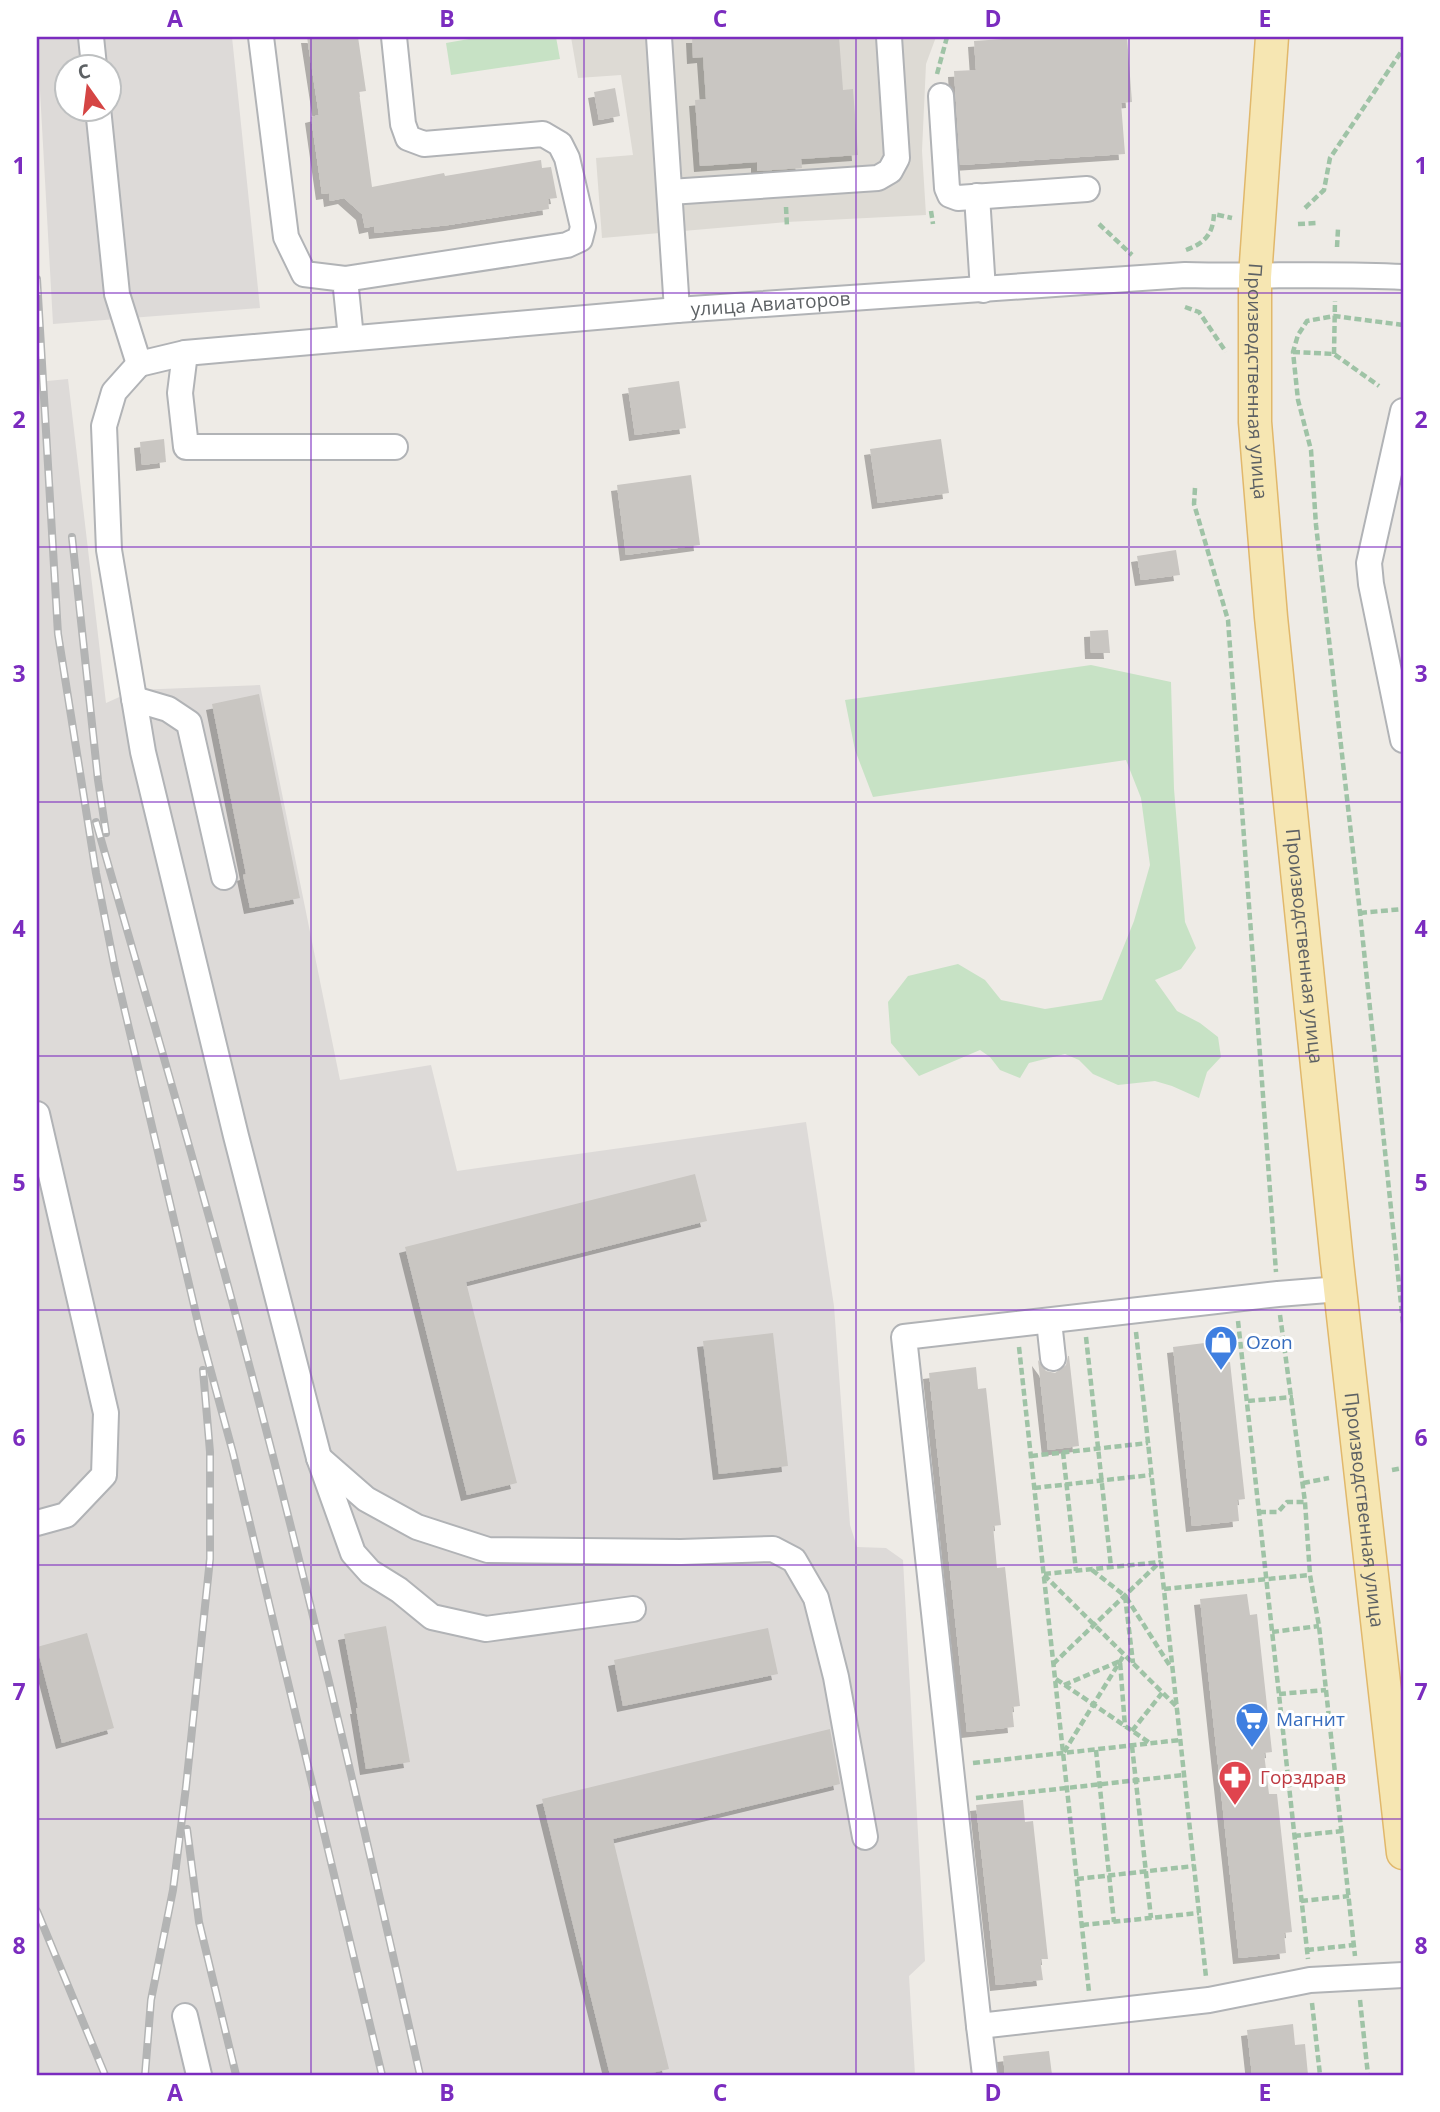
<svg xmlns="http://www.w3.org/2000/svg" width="1440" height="2112" font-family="'Open Sans',sans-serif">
<defs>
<filter id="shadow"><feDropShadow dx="-6" dy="6" stdDeviation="0" flood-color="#0004"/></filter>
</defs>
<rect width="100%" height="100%" fill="#eeebe6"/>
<!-- industrial -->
<g fill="#dddad8" fill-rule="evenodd">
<path d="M37 37H232L260 308 53 324ZM66 66H108V108H66Z"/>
<polygon points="68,379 106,703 135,690 260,685 340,1080 431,1065 457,1171 806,1122 834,1306 850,1525 857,1547 886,1548 903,1560 925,1961 909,1976 915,2075 37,2075 37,382"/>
</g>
<!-- education -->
<polygon fill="#dddad4" points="571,37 936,37 926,64 922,151 926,215 787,222 602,238 596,158 633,155 621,75 578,78"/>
<!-- green -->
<g fill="#c7e2c5">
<polygon points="470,37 556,37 560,59 451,75 446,43 469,39"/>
<polygon points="1091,665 1171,682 1174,789 1185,922 1196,948 1181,969 1155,980 1177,1011 1200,1023 1218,1037 1221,1057 1207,1072 1199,1098 1172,1086 1155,1081 1118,1085 1093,1074 1079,1060 1065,1054 1029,1063 1020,1078 1000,1070 990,1057 980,1050 919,1076 891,1043 888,1002 908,976 958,964 985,980 1001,1000 1045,1009 1102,1000 1134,921 1150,865 1141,798 1126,760 873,797 855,750 845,700"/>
</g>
<!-- building -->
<g fill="#c9c6c2" filter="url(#shadow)">
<polygon points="307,37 358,37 366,91 359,92 372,187 444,173 445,176 541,160 542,168 551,167 557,198 548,199 549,209 449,225 375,233 374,226 365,228 362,214 344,198 330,201 329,193 322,194 311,117 319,115"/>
<polygon points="692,37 839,37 843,90 853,89 858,155 801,159 802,168 757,171 757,162 700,166 695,100 706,99 703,57 693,58"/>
<polygon points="1032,37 1127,37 1132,102 1121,103 1125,154 960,165 954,71 976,70 974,41"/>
<polygon points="615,88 620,116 599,120 594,92"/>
<polygon points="679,381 686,428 635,435 628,388"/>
<polygon points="164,439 166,462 142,465 140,442"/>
<polygon points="941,439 949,493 878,503 870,449"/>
<polygon points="691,475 700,545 626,555 617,485"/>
<polygon points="1176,550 1180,575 1141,580 1137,556"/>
<polygon points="1108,630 1110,653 1091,653 1090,631"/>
<polygon points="259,694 300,898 250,908 243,875 246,874 212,704"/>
<polygon points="695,1174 707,1221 466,1282 517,1483 467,1495 405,1247"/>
<polygon points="773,1333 788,1466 719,1474 703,1341"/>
<polygon points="1220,1341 1222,1363 1230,1362 1245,1499 1237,1500 1239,1521 1192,1526 1173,1347"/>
<polygon points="1068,1356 1069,1356 1079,1446 1048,1450 1038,1360 1046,1371 1055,1373 1066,1365"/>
<polygon points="976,1367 978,1389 986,1388 1001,1525 993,1526 997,1568 1005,1567 1020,1706 1012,1707 1014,1727 967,1732 929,1373"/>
<polygon points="1247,1594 1250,1615 1257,1614 1272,1752 1264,1753 1269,1794 1277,1794 1292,1932 1284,1933 1286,1953 1239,1958 1200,1599"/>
<polygon points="386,1626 410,1762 366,1769 356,1708 358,1708 344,1634"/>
<polygon points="768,1628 778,1674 623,1706 614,1660"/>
<polygon points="87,1633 114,1728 62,1743 37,1647"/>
<polygon points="830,1729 840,1784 613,1839 669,2069 643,2075 610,2075 542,1799"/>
<polygon points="1023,1800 1025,1822 1033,1821 1048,1959 1040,1959 1043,1980 996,1985 976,1805"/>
<polygon points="1293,2024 1295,2045 1305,2044 1308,2075 1252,2075 1247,2030"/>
<polygon points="1049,2051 1052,2075 1005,2075 1003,2056"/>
</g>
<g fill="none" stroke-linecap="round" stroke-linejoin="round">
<defs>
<g id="minor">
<polyline points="91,37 94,66"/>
<polyline points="261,37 286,237 304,274 345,279 351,338"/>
<polyline points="659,37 677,310"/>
<polyline points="941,96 947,188 950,195 958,198 1087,189"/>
<polyline points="98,108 117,294 139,364"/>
<polyline points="670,192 878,178 890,171 897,158 889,37"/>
<polyline points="977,196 983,290"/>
<polyline points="345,279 567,245 580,239 583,227 567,158 560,144 543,134 424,144 408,138 403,124 394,37"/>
<polyline points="185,353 180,393 186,447 395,447"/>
<polyline points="139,364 114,392 104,426 109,550 143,752 236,1136 319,1458 353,1553 370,1572 399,1590 432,1617 486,1629 633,1609"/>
<path id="s1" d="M139 364 185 353 677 310 1185 275C1258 277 1331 273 1403 277"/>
<polyline points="1403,411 1369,563 1371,584 1403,740"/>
<polyline points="134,699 168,709 189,723 224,877"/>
<polyline points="37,1114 106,1413 104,1475 66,1515 37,1523"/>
<polyline points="1340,1289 1278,1294 904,1337 979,2026 1209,2000 1310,1980 1403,1975"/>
<polyline points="1049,1321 1053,1358"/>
<polyline points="319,1458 366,1499 417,1527 488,1550 681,1552 773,1549 794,1560 816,1598 836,1677 865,1837"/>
<polyline points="185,2016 199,2075"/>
<polyline points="979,2026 985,2075"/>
</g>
<g id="major">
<path id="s2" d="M1272 37 1255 277V422L1271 617 1337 1262 1403 1853"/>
</g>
</defs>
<!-- minor casing -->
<use href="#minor" stroke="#b1b3b6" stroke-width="28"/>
<!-- major casing -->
<use href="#major" stroke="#e1b86b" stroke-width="35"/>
<!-- path -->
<g stroke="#9fc3a6" stroke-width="4.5" stroke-dasharray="7 3.5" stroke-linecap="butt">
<polyline points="937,74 947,37"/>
<polyline points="786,207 787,227"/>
<polyline points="1305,208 1324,190 1330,158 1403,49"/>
<polyline points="931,211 933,224"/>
<polyline points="1099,224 1132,255"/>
<polyline points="1298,224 1317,223"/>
<polyline points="1337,247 1338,229"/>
<path d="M1186 250C1205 243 1213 234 1214 214L1232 218"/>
<polyline points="1185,307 1199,312 1226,352"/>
<polyline points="1403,325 1334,316 1307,321 1298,335 1293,352 1298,400 1311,450 1316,525 1360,913 1403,1323"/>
<polyline points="1293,352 1334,354 1379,386"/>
<polyline points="1334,354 1335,301"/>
<polyline points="1195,488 1194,504 1228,620 1276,1272"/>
<polyline points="1360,913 1403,909"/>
<polyline points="1280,1315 1305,1502 1310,1575 1319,1626 1355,1956"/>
<polyline points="1238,1321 1308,1959"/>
<polyline points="1136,1332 1206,1977"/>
<polyline points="1086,1337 1111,1567"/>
<polyline points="1019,1347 1089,1992"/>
<polyline points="1248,1401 1293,1397"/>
<polyline points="1063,1452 1076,1571"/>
<polyline points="1031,1456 1148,1443"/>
<polyline points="1392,1470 1403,1468"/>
<polyline points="1303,1483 1329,1478"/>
<polyline points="1034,1488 1151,1475"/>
<polyline points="1259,1512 1278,1512 1287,1502 1305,1502"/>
<polyline points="1092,1570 1125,1596 1133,1663"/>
<polyline points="1044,1574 1161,1562"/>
<polyline points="1044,1575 1177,1707"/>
<polyline points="1164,1589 1310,1575"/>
<polyline points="1126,1597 1170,1666"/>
<polyline points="1272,1632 1319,1626"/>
<polyline points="1053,1664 1160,1562"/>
<polyline points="1056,1679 1150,1743"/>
<polyline points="1064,1685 1120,1661 1125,1727"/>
<polyline points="1279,1694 1326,1690"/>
<polyline points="1132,1731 1162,1693"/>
<polyline points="1132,1746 1151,1918"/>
<polyline points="1096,1750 1114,1922"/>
<polyline points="1064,1752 1124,1655"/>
<polyline points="973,1763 1180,1740"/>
<polyline points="976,1798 1184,1775"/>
<polyline points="1294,1836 1342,1831"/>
<polyline points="1077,1879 1194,1866"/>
<polyline points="1301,1901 1349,1896"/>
<polyline points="1082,1925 1199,1913"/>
<polyline points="1307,1950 1354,1945"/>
<polyline points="1360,2000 1368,2075"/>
<polyline points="1312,2003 1320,2075"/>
</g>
<!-- minor -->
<use href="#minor" stroke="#fff" stroke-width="24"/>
<!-- major -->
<use href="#major" stroke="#f6e6b2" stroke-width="32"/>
<defs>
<g id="rail">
<polyline points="37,279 58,634 96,873 115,969 200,1331 233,1453 382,2075"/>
<polyline points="72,537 98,780 106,833"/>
<path d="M96 822C135 959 176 1097 214 1235 291 1513 357 1794 420 2075"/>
<polyline points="187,1829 199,1922 236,2075"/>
<polyline points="37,1911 105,2075"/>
<polyline points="145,2075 151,2000 173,1890 186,1787 210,1559 210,1452 203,1370"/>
</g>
</defs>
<!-- rail casing -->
<use href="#rail" stroke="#b3b4b4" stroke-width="8"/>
<!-- rail -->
<use href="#rail" stroke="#fff" stroke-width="5" stroke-dasharray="16" stroke-linecap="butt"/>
</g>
<!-- grid -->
<path fill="none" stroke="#7b2cbf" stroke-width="2" stroke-opacity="0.55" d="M311 37V2075M584 37V2075M856 37V2075M1129 37V2075M37 293H1403M37 547H1403M37 802H1403M37 1056H1403M37 1310H1403M37 1565H1403M37 1819H1403"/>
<!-- icons -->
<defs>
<symbol id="shop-pin" viewBox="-11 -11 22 30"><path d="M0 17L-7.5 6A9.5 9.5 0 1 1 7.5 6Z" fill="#3f7fe0" stroke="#fff"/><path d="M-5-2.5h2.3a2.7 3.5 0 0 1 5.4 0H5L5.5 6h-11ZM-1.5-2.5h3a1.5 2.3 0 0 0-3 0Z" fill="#fff"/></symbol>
<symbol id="supermarket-pin" viewBox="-11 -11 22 30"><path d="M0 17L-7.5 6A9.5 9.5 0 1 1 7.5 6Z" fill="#3f7fe0" stroke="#fff"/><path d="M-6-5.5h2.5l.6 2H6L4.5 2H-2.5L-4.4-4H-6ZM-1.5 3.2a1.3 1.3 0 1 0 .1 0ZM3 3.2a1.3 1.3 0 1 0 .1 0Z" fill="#fff"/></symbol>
<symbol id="pharmacy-pin" viewBox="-11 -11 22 30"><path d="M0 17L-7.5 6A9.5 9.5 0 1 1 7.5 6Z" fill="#e0444e" stroke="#fff"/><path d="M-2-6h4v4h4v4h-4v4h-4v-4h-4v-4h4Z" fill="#fff"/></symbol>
</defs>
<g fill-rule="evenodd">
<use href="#shop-pin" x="1202" y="1323" width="38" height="52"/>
<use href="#supermarket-pin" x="1233" y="1700" width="38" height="52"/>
<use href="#pharmacy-pin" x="1216" y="1758" width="38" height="52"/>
</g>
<g text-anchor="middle" stroke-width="6" stroke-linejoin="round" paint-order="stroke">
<!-- street labels -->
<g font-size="19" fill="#5d6164" stroke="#fff">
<text dy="7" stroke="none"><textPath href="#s1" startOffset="635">улица Авиаторов</textPath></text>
<text dy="7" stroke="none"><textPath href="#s2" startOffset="345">Производственная улица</textPath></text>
<text dy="7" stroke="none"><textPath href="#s2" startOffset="912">Производственная улица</textPath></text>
<text dy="7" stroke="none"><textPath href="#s2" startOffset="1479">Производственная улица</textPath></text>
</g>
<!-- shop labels -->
<g font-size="19" fill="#366cbe" stroke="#fff" text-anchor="start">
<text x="1246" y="1349">Ozon</text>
<text x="1276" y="1726">Магнит</text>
</g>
<!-- health labels -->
<g font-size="19" fill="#be3a42" stroke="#fff" text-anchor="start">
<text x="1260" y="1784">Горздрав</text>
</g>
</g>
<!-- border -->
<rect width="1440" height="2112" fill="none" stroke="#ffffff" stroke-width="77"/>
<!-- north arrow -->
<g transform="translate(88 88) rotate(346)"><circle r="33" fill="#ffffff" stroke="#bec0c1" stroke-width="2"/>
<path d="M0-5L12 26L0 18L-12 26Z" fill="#d54544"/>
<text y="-10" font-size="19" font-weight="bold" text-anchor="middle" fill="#5d6164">С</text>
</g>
<rect x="38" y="38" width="1364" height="2036" fill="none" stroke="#7b2cbf" stroke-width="2.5"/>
<g font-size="23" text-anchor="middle" font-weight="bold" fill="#7b2cbf">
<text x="175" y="27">A</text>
<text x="447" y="27">B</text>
<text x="720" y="27">C</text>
<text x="993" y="27">D</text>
<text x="1265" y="27">E</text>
<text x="19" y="174">1</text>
<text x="1421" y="174">1</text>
<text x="19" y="428">2</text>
<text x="1421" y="428">2</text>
<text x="19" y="682">3</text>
<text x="1421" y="682">3</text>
<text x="19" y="937">4</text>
<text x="1421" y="937">4</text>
<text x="19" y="1191">5</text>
<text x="1421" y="1191">5</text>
<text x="19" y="1446">6</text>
<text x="1421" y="1446">6</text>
<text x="19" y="1700">7</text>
<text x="1421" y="1700">7</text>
<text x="19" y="1954">8</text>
<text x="1421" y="1954">8</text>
<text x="175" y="2101">A</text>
<text x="447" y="2101">B</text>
<text x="720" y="2101">C</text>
<text x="993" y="2101">D</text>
<text x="1265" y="2101">E</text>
</g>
</svg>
